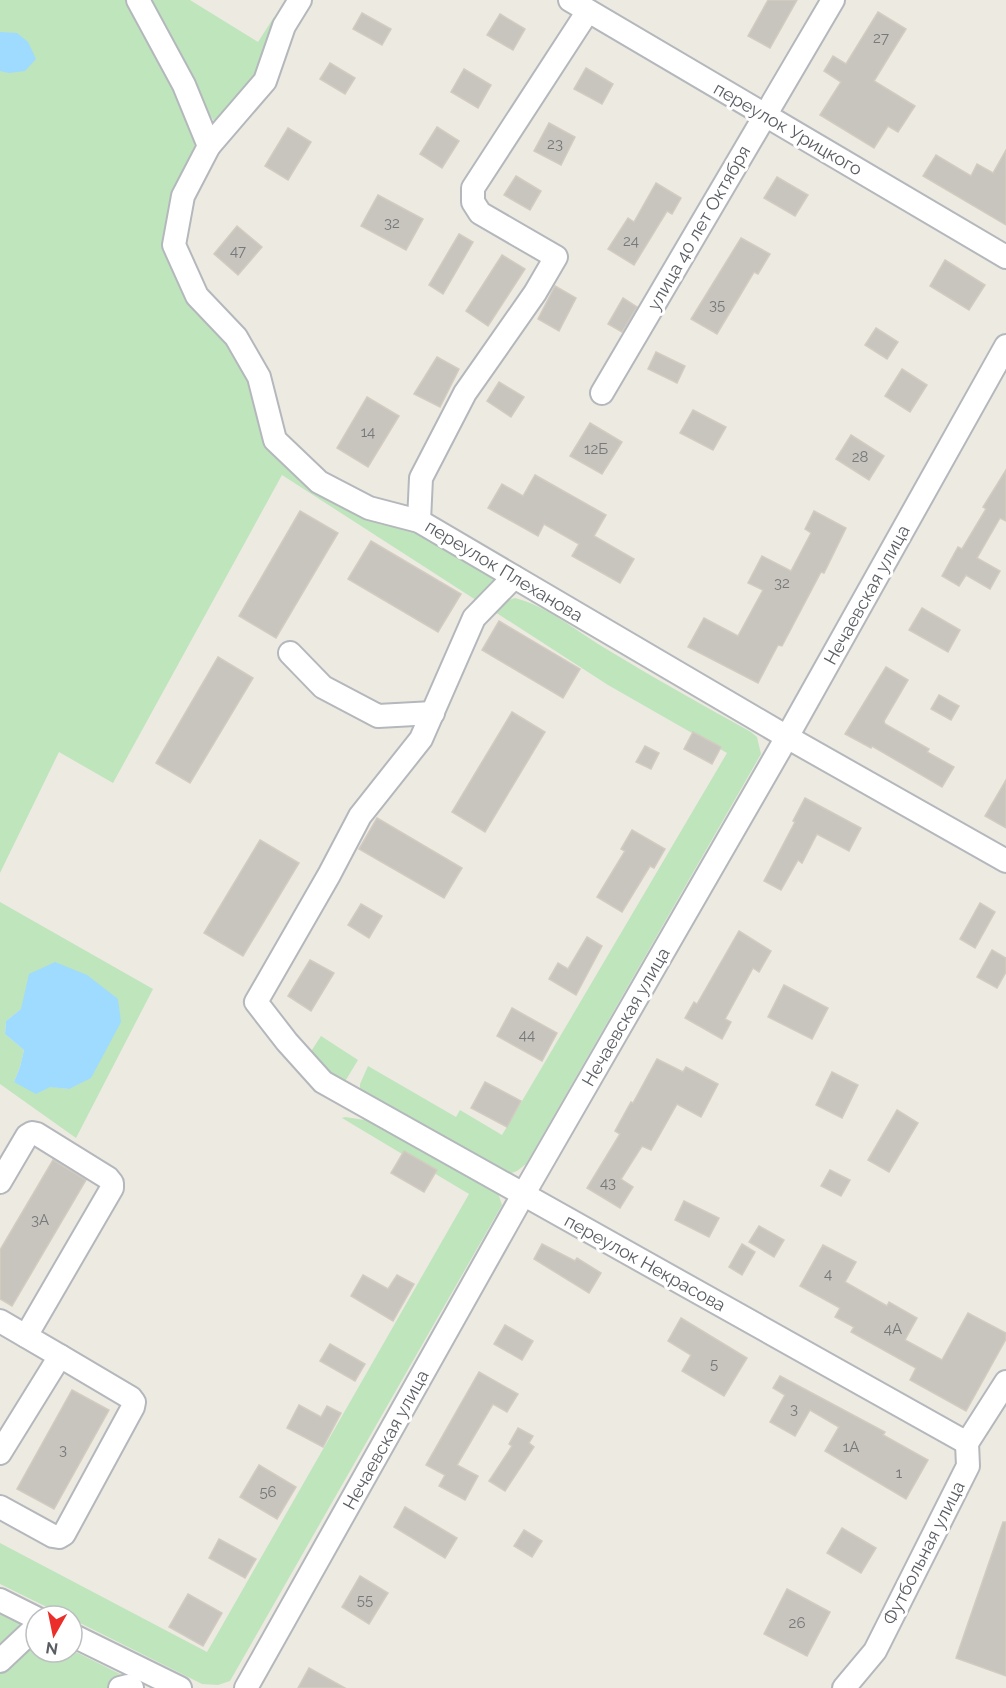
<svg xmlns="http://www.w3.org/2000/svg" width="1006" height="1688" font-family="Raleway,sans-serif">
<rect width="100%" height="100%" fill="#edeae1"/>
<!-- green -->
<g fill="#bfe5bd" fill-rule="evenodd">
<polygon points="0,0 139,0 197,139 168,214 228,334 259,404 326,495 379,524 411,530 470,562 496,580 479,602 282,475 113,783 59,752 0,873"/>
<polygon points="150,0 190,0 258,42 274,17 277,39 275,53 216,124 172,59"/>
<path d="M515 598C547 606 575 630 603 647 652 677 701 704 751 732L757 737 761 754 526 1164 517 1171 509 1174 360 1090V1084L368 1066 456 1117 460 1110 502 1135 727 753 608 685 492 610 503 602Z"/>
<path d="M0 902 153 989 76 1138 0 1084ZM21 1009 69 1089 14 1082 20 1067 24 1050 5 1034 6 1021Z"/>
<polygon points="321,1036 358,1060 344,1083 308,1056"/>
<polygon points="345,1117 378,1122 489,1187 498,1193 502,1205 230,1681 218,1685 202,1684 72,1619 72,1616 65,1616 0,1584 0,1543 207,1652 469,1194 342,1118"/>
<polygon points="0,1614 36,1632 36,1652 72,1652 72,1650 126,1677 120,1688 0,1688"/>
</g>
<!-- water -->
<g fill="#9fdaff">
<polygon points="0,32 17,33 28,42 36,59 25,71 9,73 0,71"/>
<polygon points="55,962 87,975 118,999 121,1022 91,1078 69,1089 50,1087 36,1094 14,1082 20,1067 24,1050 5,1034 6,1021 21,1009 29,974"/>
</g>
<!-- building -->
<g fill="#c8c4be" stroke="#d2cbc0" stroke-width="1.5">
<polygon points="768,0 797,0 770,48 748,36"/>
<polygon points="878,12 906,29 874,81 915,106 898,132 888,126 874,148 820,115 841,82 824,71 833,56 846,64"/>
<polygon points="362,13 391,29 382,45 353,29"/>
<polygon points="500,14 525,29 513,50 487,35"/>
<polygon points="330,63 355,78 345,94 320,79"/>
<polygon points="586,68 613,84 602,104 574,89"/>
<polygon points="464,69 491,85 478,108 451,92"/>
<polygon points="549,123 575,137 561,165 534,151"/>
<polygon points="437,127 459,141 442,168 420,154"/>
<polygon points="288,128 311,142 288,180 265,166"/>
<polygon points="1006,150 1006,225 923,176 936,155 971,176 977,164 993,173"/>
<polygon points="516,176 541,191 530,210 504,195"/>
<polygon points="777,177 808,195 795,216 764,198"/>
<polygon points="656,183 681,198 672,214 667,211 634,265 608,249 628,218 634,222"/>
<polygon points="378,195 423,219 406,250 361,226"/>
<polygon points="237,226 262,247 238,275 214,254"/>
<polygon points="459,234 473,242 443,294 429,285"/>
<polygon points="741,238 770,254 758,274 754,272 717,334 691,319"/>
<polygon points="502,255 525,269 488,326 466,311"/>
<polygon points="945,260 985,285 969,310 930,286"/>
<polygon points="555,286 576,298 559,331 538,319"/>
<polygon points="623,298 637,307 622,332 608,324"/>
<polygon points="876,328 898,342 887,359 865,345"/>
<polygon points="656,352 685,366 677,383 648,369"/>
<polygon points="437,357 459,369 440,407 414,394"/>
<polygon points="902,369 927,385 910,412 885,396"/>
<polygon points="499,382 524,397 511,417 487,401"/>
<polygon points="367,397 399,416 368,467 337,448"/>
<polygon points="693,410 726,427 713,450 680,433"/>
<polygon points="590,423 622,442 602,474 570,456"/>
<polygon points="851,435 884,456 869,480 836,459"/>
<polygon points="1006,470 1006,521 1000,518 977,558 1000,571 990,589 966,575 959,586 942,576 958,547 962,549 986,509 983,507"/>
<polygon points="535,475 606,515 594,536 634,559 620,583 572,556 579,544 544,524 538,536 488,508 502,484 523,496"/>
<polygon points="300,511 338,533 276,638 239,616"/>
<polygon points="814,511 846,528 824,573 821,572 782,646 778,645 758,683 688,647 704,618 738,636 763,590 748,583 762,556 791,571 811,533 805,529"/>
<polygon points="371,541 461,594 438,632 348,579"/>
<polygon points="922,608 960,630 948,652 909,630"/>
<polygon points="499,621 580,669 563,698 482,650"/>
<polygon points="218,657 253,678 190,783 156,763"/>
<polygon points="886,667 908,680 884,721 885,724 929,749 927,752 954,767 942,787 872,746 871,748 845,734"/>
<polygon points="939,695 959,706 951,720 931,709"/>
<polygon points="512,712 545,732 485,832 452,812"/>
<polygon points="693,732 721,747 712,764 684,749"/>
<polygon points="645,746 659,753 651,769 636,762"/>
<polygon points="1006,780 1006,828 985,816"/>
<polygon points="805,798 861,828 849,851 817,834 802,863 798,860 781,890 764,881 795,822 793,821"/>
<polygon points="377,818 462,868 444,898 359,849"/>
<polygon points="632,830 665,849 654,868 650,866 622,912 597,897 625,851 621,849"/>
<polygon points="260,840 299,863 243,956 204,933"/>
<polygon points="980,903 995,912 975,948 960,939"/>
<polygon points="361,904 382,916 369,938 348,925"/>
<polygon points="739,931 771,951 759,972 753,968 725,1019 731,1022 722,1039 685,1018 694,1002 697,1004"/>
<polygon points="587,937 602,946 576,995 549,979 558,963 568,969"/>
<polygon points="992,950 1006,958 1006,972 997,988 977,977"/>
<polygon points="310,960 334,973 311,1011 288,996"/>
<polygon points="784,985 828,1008 812,1039 768,1017"/>
<polygon points="512,1008 557,1033 542,1061 497,1036"/>
<polygon points="657,1059 683,1072 686,1067 718,1084 701,1117 677,1104 651,1150 642,1146 621,1179 633,1187 620,1208 587,1188 620,1134 615,1131 631,1102 633,1103"/>
<polygon points="832,1072 858,1085 842,1118 816,1105"/>
<polygon points="485,1082 521,1101 507,1127 471,1108"/>
<polygon points="897,1110 918,1123 889,1172 868,1160"/>
<polygon points="404,1151 437,1170 424,1192 391,1173"/>
<polygon points="53,1160 86,1180 12,1306 0,1299 0,1250"/>
<polygon points="830,1170 850,1180 841,1196 821,1186"/>
<polygon points="684,1201 719,1218 709,1237 675,1220"/>
<polygon points="759,1226 784,1240 774,1257 749,1242"/>
<polygon points="542,1244 575,1261 577,1258 601,1273 589,1293 534,1259"/>
<polygon points="742,1244 755,1252 742,1275 729,1267"/>
<polygon points="823,1245 856,1262 845,1282 887,1306 889,1302 917,1318 905,1340 942,1360 968,1313 1006,1333 1006,1339 966,1411 910,1380 916,1368 851,1332 854,1327 835,1317 840,1308 800,1286"/>
<polygon points="363,1275 388,1289 397,1275 414,1284 393,1321 351,1296"/>
<polygon points="681,1318 747,1358 724,1396 682,1371 691,1355 668,1341"/>
<polygon points="505,1325 533,1341 522,1360 494,1344"/>
<polygon points="330,1344 365,1364 355,1381 320,1361"/>
<polygon points="479,1372 518,1394 507,1412 493,1404 457,1465 478,1476 465,1500 439,1486 445,1475 426,1465"/>
<polygon points="780,1376 885,1432 883,1435 928,1460 906,1499 825,1451 839,1427 810,1410 795,1436 770,1422 785,1395 773,1388"/>
<polygon points="72,1390 109,1410 54,1509 17,1489"/>
<polygon points="299,1405 321,1417 327,1406 341,1413 323,1447 287,1428"/>
<polygon points="518,1428 533,1436 529,1443 534,1447 505,1491 489,1481 512,1446 509,1444"/>
<polygon points="259,1465 296,1487 277,1519 240,1497"/>
<polygon points="405,1507 457,1538 445,1558 394,1527"/>
<polygon points="1003,1522 1006,1522 1006,1676 956,1658"/>
<polygon points="842,1528 876,1548 861,1573 827,1553"/>
<polygon points="524,1530 542,1541 532,1557 514,1546"/>
<polygon points="219,1539 256,1559 245,1578 209,1558"/>
<polygon points="360,1576 388,1593 369,1624 342,1607"/>
<polygon points="787,1589 830,1612 807,1656 764,1634"/>
<polygon points="188,1594 222,1613 203,1646 169,1627"/>
<polygon points="309,1668 345,1688 298,1688"/>
</g>
<g fill="none" stroke-linecap="round" stroke-linejoin="round">
<defs>
<g id="minor">
<polyline points="138,0 184,85 209,146 183,196 174,245 197,296 236,337 259,377 275,440 319,482 369,508 419,521 787,737 1006,861"/>
<polyline points="570,0 1006,257"/>
<polyline points="209,146 265,81 284,26 300,0"/>
<polyline points="602,393 833,0"/>
<polyline points="419,521 421,478 465,393 535,293 556,257 480,213 473,202 473,188 588,11"/>
<polyline points="514,577 474,618 421,739 360,816 329,875 256,1002 287,1042 323,1082 967,1443"/>
<polyline points="290,653 323,687 378,716 433,713"/>
<polyline points="0,1182 27,1136 32,1133 37,1134 108,1178 112,1183 112,1188 26,1336"/>
<polyline points="0,1321 60,1356 0,1453"/>
<polyline points="0,1507 53,1536 59,1537 64,1534 133,1407 134,1402 131,1398 60,1356"/>
<polyline points="0,1600 36,1618"/>
<polyline points="72,1635 180,1688"/>
<polyline points="0,1661 36,1627"/>
<polyline points="120,1688 128,1686 132,1688"/>
<polyline points="246,1688 523,1195 787,737 1006,346"/>
<polyline points="844,1688 875,1651 968,1466 967,1443 1006,1382"/>
</g>
</defs>
<!-- minor casing -->
<use href="#minor" stroke="#b4b8bc" stroke-width="26"/>
<!-- minor -->
<use href="#minor" stroke="#fff" stroke-width="22"/>
</g>
<g text-anchor="middle" stroke-width="6" stroke-linejoin="round" paint-order="stroke">
<!-- number labels -->
<g font-size="15" fill="#76787a">
<text x="881" y="43">27</text>
<text x="555" y="149">23</text>
<text x="392" y="228">32</text>
<text x="631" y="246">24</text>
<text x="238" y="256">47</text>
<text x="717" y="310">35</text>
<text x="368" y="437">14</text>
<text x="596" y="454">12Б</text>
<text x="860" y="462">28</text>
<text x="782" y="588">32</text>
<text x="527" y="1040">44</text>
<text x="608" y="1188">43</text>
<text x="40" y="1225">3А</text>
<text x="828" y="1279">4</text>
<text x="893" y="1334">4А</text>
<text x="714" y="1369">5</text>
<text x="794" y="1414">3</text>
<text x="851" y="1452">1А</text>
<text x="63" y="1455">3</text>
<text x="899" y="1478">1</text>
<text x="268" y="1497">56</text>
<text x="365" y="1605">55</text>
<text x="797" y="1628">26</text>
</g>
<!-- street labels -->
<g font-size="18" fill="#5a5e63" stroke="#fff">
<text transform="translate(788 129) rotate(30)" y="6">переулок Урицкого</text>
<text transform="translate(699 228) rotate(-60)" y="6">улица 40 лет Октября</text>
<text transform="translate(504 571) rotate(31)" y="6">переулок Плеханова</text>
<text transform="translate(867 595) rotate(-61)" y="6">Нечаевская улица</text>
<text transform="translate(626 1017) rotate(-60)" y="6">Нечаевская улица</text>
<text transform="translate(645 1263) rotate(29)" y="6">переулок Некрасова</text>
<text transform="translate(386 1440) rotate(-61)" y="6">Нечаевская улица</text>
<text transform="translate(924 1553) rotate(-63)" y="6">Футбольная улица</text>
</g>
</g>
<!-- north arrow -->
<g transform="translate(54 1634) rotate(189)"><circle r="28" fill="#ffffff" stroke="#bdbfc1" stroke-width="1.5"/>
<path d="M0-4.5L10 22L0 15L-10 22Z" fill="#eb2e29"/>
<text y="-9" font-size="16" font-weight="bold" text-anchor="middle" fill="#5a5e63">N</text>
</g>
</svg>
